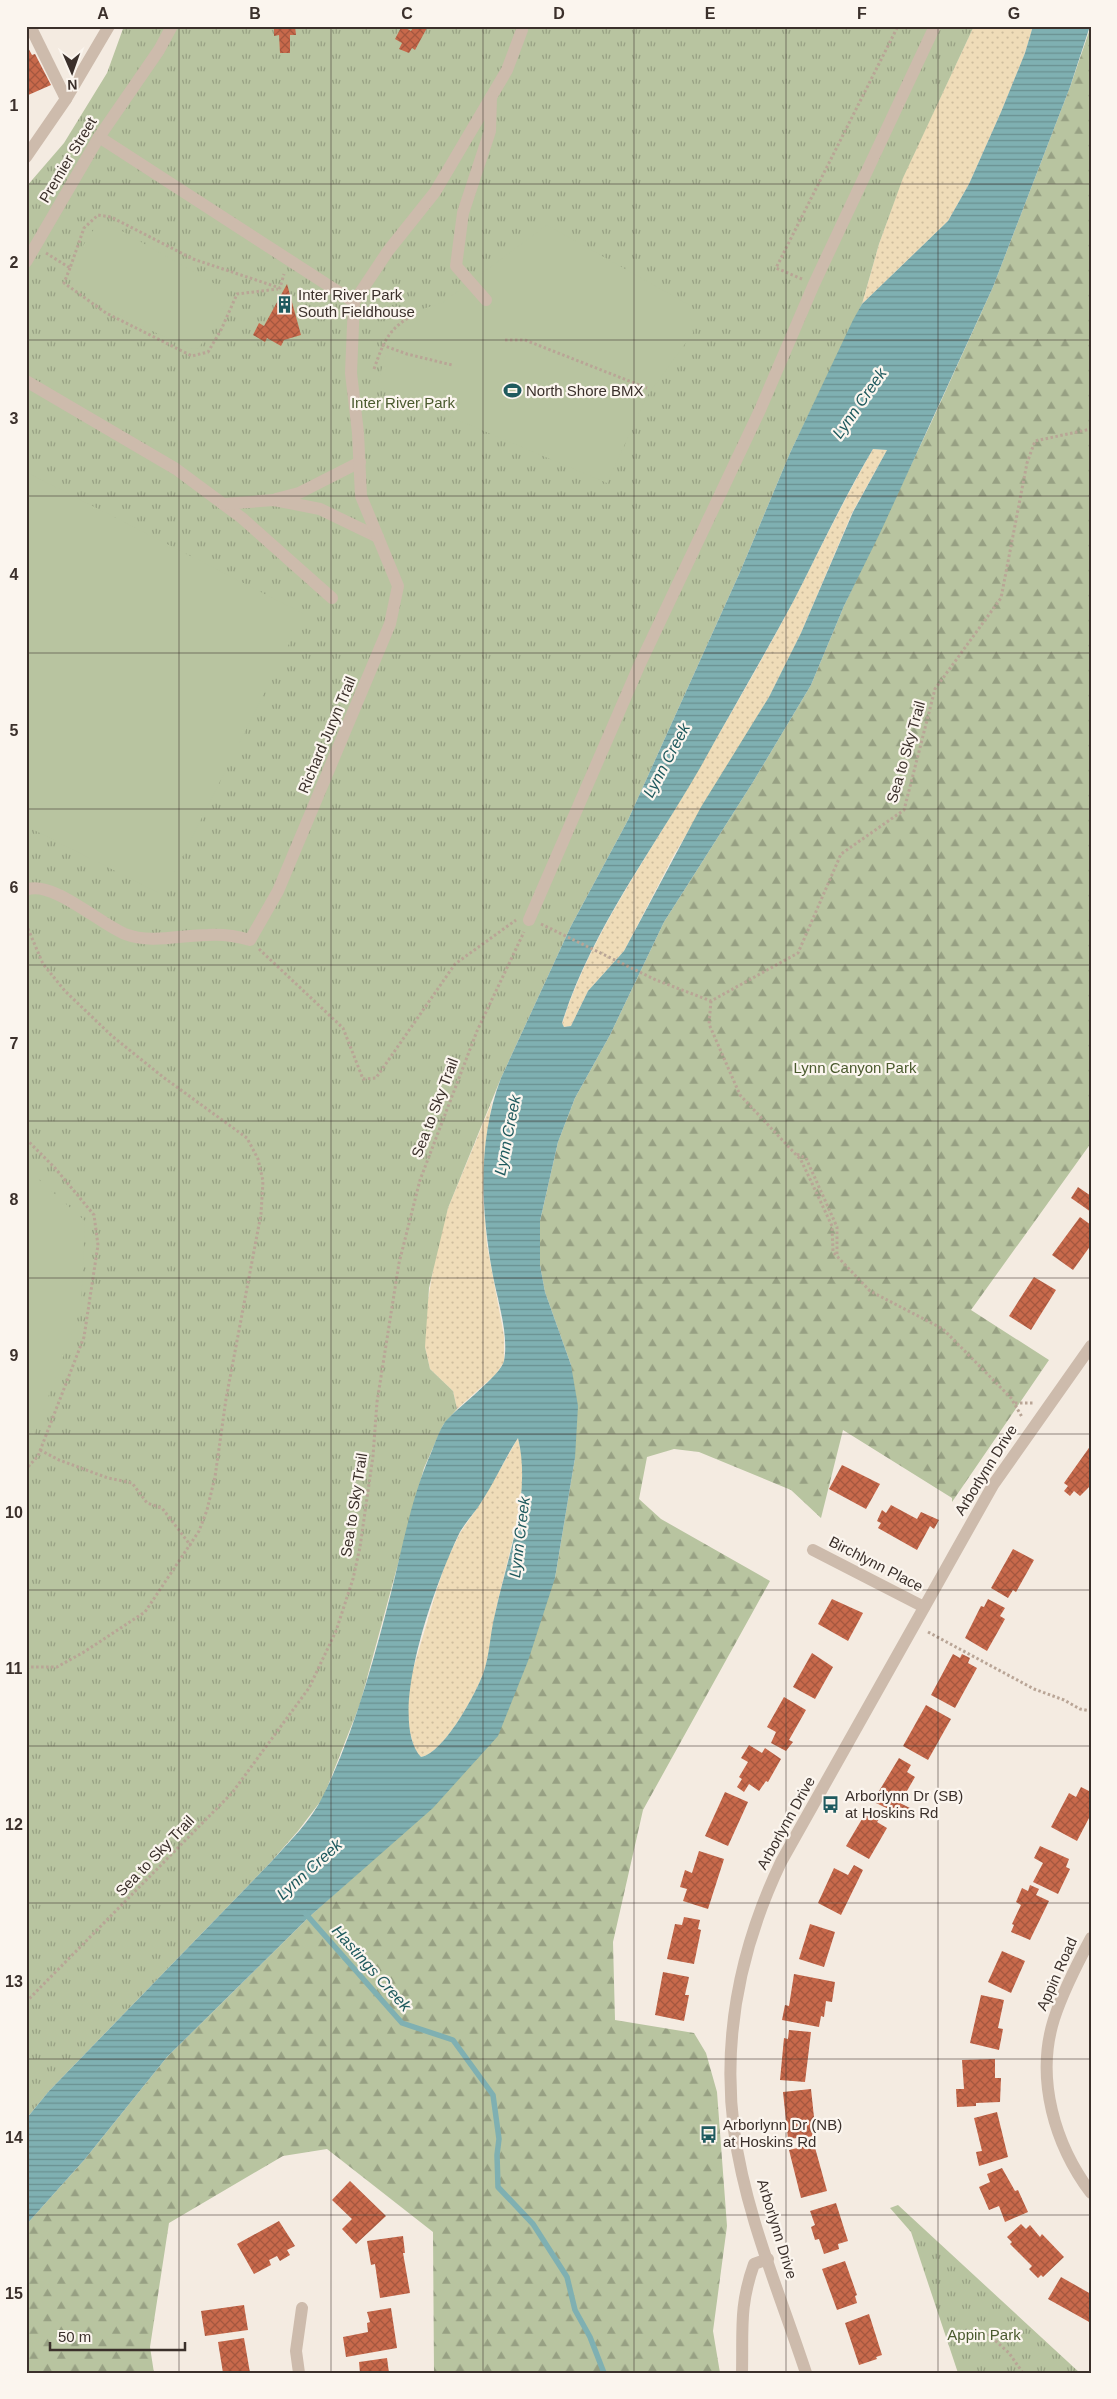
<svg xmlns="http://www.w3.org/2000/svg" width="1117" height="2399" font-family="Arial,sans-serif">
<defs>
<pattern id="forest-firs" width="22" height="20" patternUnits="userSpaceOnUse" patternTransform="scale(1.25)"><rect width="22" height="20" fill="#b8c4a0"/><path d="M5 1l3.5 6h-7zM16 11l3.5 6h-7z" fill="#97a083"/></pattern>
<pattern id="sand-dots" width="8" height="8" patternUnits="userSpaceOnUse" patternTransform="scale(1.25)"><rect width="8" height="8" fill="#efdcb8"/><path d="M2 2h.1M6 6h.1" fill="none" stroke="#cebd9e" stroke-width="1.8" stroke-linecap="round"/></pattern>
<pattern id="park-tufts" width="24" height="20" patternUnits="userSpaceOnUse" patternTransform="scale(1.25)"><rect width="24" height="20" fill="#b8c4a0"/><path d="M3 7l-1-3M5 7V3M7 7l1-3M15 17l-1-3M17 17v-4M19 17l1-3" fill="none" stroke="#97a083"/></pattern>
<pattern id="water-rules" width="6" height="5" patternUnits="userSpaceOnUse" patternTransform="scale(1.25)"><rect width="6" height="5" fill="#7fb0b2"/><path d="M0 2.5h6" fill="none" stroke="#699091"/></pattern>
<pattern id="building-cross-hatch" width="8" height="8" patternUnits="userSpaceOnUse" patternTransform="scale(1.25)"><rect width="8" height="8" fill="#c8694b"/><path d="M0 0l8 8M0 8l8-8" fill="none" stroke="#a4573f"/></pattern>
</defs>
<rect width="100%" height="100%" fill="#f4ebe1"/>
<!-- forest -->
<polygon fill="url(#forest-firs)" points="1091,26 1091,1143 971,1310 1049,1360 952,1502 952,1498 843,1430 821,1518 791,1490 699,1452 674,1449 647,1457 639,1499 661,1519 770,1581 643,1810 613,1942 615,2020 694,2033 706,2053 717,2092 727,2226 713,2331 720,2373 434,2373 433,2232 327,2149 283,2156 169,2223 150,2347 154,2373 26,2373 26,2225 85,2159 167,2057 309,1917 367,1865 555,1578 575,1458 571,1365 545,1292 540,1265 540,1221 558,1142 575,1098 610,1035 664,922 753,782 811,685 844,606 931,423 993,287 1070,87"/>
<!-- sand -->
<g fill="url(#sand-dots)">
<polygon points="974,26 1033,26 1025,53 1001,112 969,184 948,221 862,304 879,244 903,177"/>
<path d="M873 449 887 450 852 513 801 633 769 697 674 855 624 951 588 991 571 1026 564 1027 562 1024C591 933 649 856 696 774 729 716 763 659 794 600 820 549 845 498 873 449Z"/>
<polygon points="492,1102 485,1147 483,1199 487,1245 504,1336 504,1362 496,1374 457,1409 453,1391 430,1369 425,1347 425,1318 437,1246 448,1208"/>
<path d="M518 1438C520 1449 524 1461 523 1472 521 1520 505 1567 495 1614 491 1633 490 1655 483 1674 475 1695 444 1753 421 1757L415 1751 409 1728 407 1709 409 1683 436 1592 446 1562 460 1533 482 1501Z"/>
</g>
<!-- park -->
<g fill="url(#park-tufts)">
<polygon points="124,26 974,26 903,178 879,244 862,304 790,453 740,572 628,820 571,926 501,1078 448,1208 429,1288 425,1347 430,1369 453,1391 457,1409 443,1425 424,1468 360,1704 323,1798 298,1831 270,1863 49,2091 26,2119 26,187 64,143 107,73"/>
<polygon points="898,2205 1080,2373 958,2373 911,2232 890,2208"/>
</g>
<!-- pitch -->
<g fill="#b8c4a0">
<path d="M101 222H106L227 291V301L199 348 190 349 102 307 71 282C67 270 91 229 101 222Z"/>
<polygon points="547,225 689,305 693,333 647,396 607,483 377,386 396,317 442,303"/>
<polygon points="26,472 304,614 163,895 26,826"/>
<polygon points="26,1168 85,1221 81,1308 26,1457"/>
</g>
<!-- water -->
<path fill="url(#water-rules)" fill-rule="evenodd" d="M1033 26H1090L1070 87 993 287 881 531 844 606 811 685 753 782 664 922 610 1035 575 1098 558 1142 540 1221V1265L545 1292 571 1365 578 1406 575 1458 555 1578 528 1661 498 1736 433 1808 309 1917 167 2057 85 2159 26 2225V2119L49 2091 270 1863C288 1843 311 1821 323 1796 355 1731 374 1659 392 1589 403 1544 412 1496 431 1453 435 1443 439 1431 445 1422 457 1408 501 1375 504 1361 509 1335 498 1302 493 1276 481 1211 477 1141 501 1078L571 926 628 820 740 572 790 453 853 320 862 304 948 221 969 184 1001 112 1025 53ZM873 449 887 450 853 512 801 633 769 697 701 807 624 951 588 991 571 1026 564 1027 562 1023C591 931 652 851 700 768 731 712 764 656 794 600 820 549 844 498 873 449ZM518 1438C532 1496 507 1558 495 1614 490 1633 490 1655 483 1674 475 1695 444 1753 421 1757 385 1717 437 1580 458 1536 464 1523 475 1513 482 1501 495 1481 505 1458 518 1438Z"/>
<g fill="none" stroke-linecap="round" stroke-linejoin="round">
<!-- stream -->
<polyline stroke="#7fb0b2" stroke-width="5.5" points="305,1913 402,2023 453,2040 493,2095 499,2139 497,2155 498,2187 533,2224 567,2277 575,2310 590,2337 604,2373"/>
</g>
<!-- building -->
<g fill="url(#building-cross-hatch)">
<polygon points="274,26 295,26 296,35 290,35 290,53 280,53 279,35 274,36"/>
<polygon points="402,26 411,31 414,26 428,26 415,50 412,48 409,53 399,49 402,43 395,39"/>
<polygon points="26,44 32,55 35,54 51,85 26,96"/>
<polygon points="287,284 301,335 284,340 281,346 267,338 265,342 253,335 259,323 264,326"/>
<polygon points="1078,1187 1091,1196 1091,1212 1071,1198"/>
<polygon points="1080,1217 1091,1225 1091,1245 1073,1270 1052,1255"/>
<polygon points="1034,1277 1056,1290 1031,1330 1009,1316"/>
<polygon points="1091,1445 1091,1485 1080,1496 1074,1491 1070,1496 1064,1491 1068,1486 1064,1483"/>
<polygon points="842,1465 880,1484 866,1509 829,1489"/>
<polygon points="891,1505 917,1519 921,1512 939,1520 934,1529 930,1526 917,1550 878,1528 881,1523 877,1521 882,1510 886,1513"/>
<polygon points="1013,1549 1034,1560 1016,1592 1013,1590 1008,1598 991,1588"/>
<polygon points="832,1599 863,1613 848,1641 818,1624"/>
<polygon points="988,1599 1005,1608 1000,1616 1005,1619 987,1651 965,1638 981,1606 984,1607"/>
<polygon points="812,1653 833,1667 815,1699 793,1687"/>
<polygon points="953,1654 960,1658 962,1654 970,1658 968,1663 977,1668 955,1708 931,1695"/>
<polygon points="784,1697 806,1710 789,1740 793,1742 786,1751 771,1743 776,1732 767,1727"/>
<polygon points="926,1705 951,1719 928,1760 903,1746"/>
<polygon points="749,1745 762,1753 765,1748 781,1759 768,1782 766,1781 759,1791 749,1784 744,1792 737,1787 742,1779 739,1777 748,1762 741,1758"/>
<polygon points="899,1758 911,1765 907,1772 915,1777 900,1803 910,1808 905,1817 876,1803 880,1797 876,1796"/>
<polygon points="1081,1787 1091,1792 1091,1819 1089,1818 1077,1841 1051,1827 1069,1793 1076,1797"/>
<polygon points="725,1792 748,1802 728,1846 705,1836"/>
<polygon points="876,1809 883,1813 877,1822 887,1828 869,1859 846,1846 865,1814 870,1818"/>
<polygon points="1040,1846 1069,1859 1066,1867 1070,1869 1058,1894 1033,1882 1043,1863 1034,1858"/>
<polygon points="699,1851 724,1859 708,1909 683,1901 687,1889 680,1887 685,1870 692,1873"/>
<polygon points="854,1865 863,1870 841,1915 818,1903 834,1868 848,1875"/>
<polygon points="1030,1885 1039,1889 1036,1895 1049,1901 1030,1940 1011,1932 1014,1925 1012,1924 1021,1905 1016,1902 1022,1888 1028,1891"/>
<polygon points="684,1917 700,1920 698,1929 701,1930 694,1964 667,1959 675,1924 682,1925"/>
<polygon points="810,1924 835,1932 824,1967 799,1959"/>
<polygon points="1002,1951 1025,1961 1011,1993 988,1982"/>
<polygon points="663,1972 689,1977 685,1995 689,1995 684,2021 655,2015"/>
<polygon points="794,1974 835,1982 832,2002 826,2001 824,2017 821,2016 819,2027 782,2020 785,2005 789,2006"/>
<polygon points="981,1995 1004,2000 998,2028 1003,2029 999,2050 970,2043"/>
<polygon points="789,2030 811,2032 805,2082 780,2080 784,2038 788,2039"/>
<polygon points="995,2059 995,2078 1001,2078 1000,2102 976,2103 976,2106 957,2107 956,2089 964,2089 962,2060"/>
<polygon points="811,2089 816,2136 788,2139 783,2092"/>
<polygon points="997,2112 1008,2157 979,2166 976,2152 982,2151 974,2118"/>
<polygon points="814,2144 827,2191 801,2198 789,2150"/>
<polygon points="1002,2168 1015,2191 1018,2190 1028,2212 1005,2222 999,2206 989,2210 979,2187 990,2182 987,2174"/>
<polygon points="350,2181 386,2216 356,2244 342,2229 352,2219 332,2200"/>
<polygon points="836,2203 848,2241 838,2244 839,2249 824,2254 819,2239 815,2240 811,2227 815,2225 810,2211"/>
<polygon points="279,2221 295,2246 287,2250 290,2255 280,2261 277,2256 269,2260 271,2265 254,2274 237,2244"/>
<polygon points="1021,2224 1026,2229 1030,2225 1040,2237 1042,2234 1064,2257 1043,2277 1041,2275 1038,2278 1029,2269 1032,2266 1010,2244 1012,2242 1007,2237"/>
<polygon points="403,2236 405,2253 403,2253 410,2293 380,2298 375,2264 371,2265 367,2241"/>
<polygon points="845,2261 857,2295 855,2296 857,2303 837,2310 822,2269"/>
<polygon points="1061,2277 1091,2294 1091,2323 1048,2299"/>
<polygon points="244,2305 248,2330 205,2336 201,2311"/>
<polygon points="391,2308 397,2348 346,2357 343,2337 368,2332 367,2323 370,2322 367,2312"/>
<polygon points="869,2314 882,2355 876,2357 877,2359 859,2365 845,2323"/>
<polygon points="244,2338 250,2373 223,2373 218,2342"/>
<polygon points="387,2358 389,2373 360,2373 359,2362"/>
</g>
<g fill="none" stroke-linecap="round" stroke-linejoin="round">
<!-- path -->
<g stroke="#b9a596" stroke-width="3" stroke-dasharray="2.5 2.5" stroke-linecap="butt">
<polyline points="46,253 70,268 84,228 98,215 111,217 193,259 280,288 284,274"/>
<polyline points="70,268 64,283 106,313 192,356 208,352 221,330 237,294 278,289"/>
<polyline points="802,279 776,268 898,26"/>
<polyline points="505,340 525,340 647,388"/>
<polyline points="382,345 407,354 452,365"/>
<path d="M374 369C385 338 389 328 418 312"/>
<polyline points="26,924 43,964 65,991 112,1036 163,1077 247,1138 258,1159 263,1181 261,1214 226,1399 215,1477 207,1510 199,1531 145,1612 84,1652 57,1667 29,1667 26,1669"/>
<polyline points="541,924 656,980 711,1001 798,953 841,854 904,810 935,689 1001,598 1027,463 1035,441 1091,429"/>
<polyline points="259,949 343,1028 363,1079 376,1078 455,964 516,920"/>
<polyline points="711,1001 709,1024 740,1095 801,1160 832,1226 833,1252 870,1291 943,1329 1011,1398 1022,1417"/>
<polyline points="26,1139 55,1168 94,1215 98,1245 84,1337 38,1456 26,1469"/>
<polyline points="797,1154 806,1158 837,1227 837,1256"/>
<polyline points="1015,1403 1034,1403"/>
<polyline points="40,1450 59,1460 108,1478 132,1483 147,1503 162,1508 191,1546"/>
<polyline points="928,1632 1034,1689 1064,1700 1080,1709 1091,1711"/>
<polyline points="26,2002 232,1793 309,1688 336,1631 353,1579 360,1547 373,1456 377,1402 399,1263 420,1180 477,1031 524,932"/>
<polyline points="988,2334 1009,2353 1023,2373"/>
</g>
<!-- minor -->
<g stroke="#cdbbac" stroke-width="12">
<polyline points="30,26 66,99"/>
<polyline points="99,137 354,302 388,251 435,192 507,70 522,30 521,26"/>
<polyline points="26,157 66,99 109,26"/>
<polyline points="26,262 99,137 159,50 172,26"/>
<polyline points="486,300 456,266 463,213 490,131 491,97"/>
<polyline points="26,381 176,469 242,518 332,598"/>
<polyline points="276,499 299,493 360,462"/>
<polyline points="223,504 274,500 320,509 378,537"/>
<path d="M26 890C51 879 100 924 125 934 151 944 181 935 208 935 223 934 236 936 250 940L278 891 390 624 398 586 361 496 358 433 351 373 354 302"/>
<polyline points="529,920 639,666 760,410 814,284 935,26"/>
<polyline points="813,1550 924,1607"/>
<path d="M1091 1938C1077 1964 1063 1991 1054 2019 1035 2079 1055 2145 1091 2193"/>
<polyline points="299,2373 296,2351 302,2308"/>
<path d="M742 2373C743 2330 739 2306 754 2264L768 2259"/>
<path d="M806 2373C780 2294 745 2213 734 2130 722 2037 741 1946 781 1862L993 1485 1091 1346"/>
</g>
</g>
<!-- grid -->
<path fill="none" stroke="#3b302b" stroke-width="1" stroke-opacity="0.55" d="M179 26V2373M331 26V2373M483 26V2373M634 26V2373M786 26V2373M938 26V2373M26 184H1091M26 340H1091M26 496H1091M26 653H1091M26 809H1091M26 965H1091M26 1121H1091M26 1278H1091M26 1434H1091M26 1590H1091M26 1746H1091M26 1903H1091M26 2059H1091M26 2215H1091"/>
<!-- icons -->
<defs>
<symbol id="building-bare" viewBox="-9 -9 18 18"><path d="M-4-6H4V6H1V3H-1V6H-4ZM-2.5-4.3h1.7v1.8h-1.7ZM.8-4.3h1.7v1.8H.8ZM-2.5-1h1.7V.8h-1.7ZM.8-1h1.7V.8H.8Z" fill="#1f5a5e" stroke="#fbf5ee" stroke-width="2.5" paint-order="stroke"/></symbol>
<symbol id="stadium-bare" viewBox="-9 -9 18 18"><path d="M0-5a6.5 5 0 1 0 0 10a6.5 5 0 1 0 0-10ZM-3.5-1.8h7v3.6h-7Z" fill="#1f5a5e" stroke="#fbf5ee" stroke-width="2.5" paint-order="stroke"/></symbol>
<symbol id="bus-bare" viewBox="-9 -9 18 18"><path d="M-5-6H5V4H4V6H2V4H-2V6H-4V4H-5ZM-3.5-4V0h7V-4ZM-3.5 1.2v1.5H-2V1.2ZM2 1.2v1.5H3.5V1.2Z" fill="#1f5a5e" stroke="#fbf5ee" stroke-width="2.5" paint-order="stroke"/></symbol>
</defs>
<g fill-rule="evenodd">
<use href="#building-bare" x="272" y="292" width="25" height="25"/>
<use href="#stadium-bare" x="500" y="378" width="25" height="25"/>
<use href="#bus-bare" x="818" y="1792" width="25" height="25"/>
<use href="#bus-bare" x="696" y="2122" width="25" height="25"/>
</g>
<g text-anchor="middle" stroke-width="4.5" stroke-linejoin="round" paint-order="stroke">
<!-- street labels -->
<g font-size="15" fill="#3b302b" stroke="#fbf5ee">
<text transform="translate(68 160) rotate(-59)" y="5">Premier Street</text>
<text transform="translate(327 735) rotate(-67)" y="5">Richard Juryn Trail</text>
<text transform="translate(906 752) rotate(-74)" y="5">Sea to Sky Trail</text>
<text transform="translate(435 1108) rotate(-69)" y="5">Sea to Sky Trail</text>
<text transform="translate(986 1470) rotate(-58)" y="5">Arborlynn Drive</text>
<text transform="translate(354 1505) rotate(-81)" y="5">Sea to Sky Trail</text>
<text transform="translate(876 1564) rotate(27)" y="5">Birchlynn Place</text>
<text transform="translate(786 1823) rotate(-61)" y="5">Arborlynn Drive</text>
<text transform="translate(155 1856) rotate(-46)" y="5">Sea to Sky Trail</text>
<text transform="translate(1057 1974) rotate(-66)" y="5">Appin Road</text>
<text transform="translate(777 2229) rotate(73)" y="5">Arborlynn Drive</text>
</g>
<!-- poi labels -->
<g font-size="15" fill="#3b302b" stroke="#fbf5ee" text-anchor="start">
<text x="298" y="300">Inter River Park<tspan x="298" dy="17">South Fieldhouse</tspan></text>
<text x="526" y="396">North Shore BMX</text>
<text x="845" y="1801">Arborlynn Dr (SB)<tspan x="845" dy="17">at Hoskins Rd</tspan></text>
<text x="723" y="2130">Arborlynn Dr (NB)<tspan x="723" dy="17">at Hoskins Rd</tspan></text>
</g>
<!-- park labels -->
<g font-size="15" fill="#4a5a2e" stroke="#fbf5ee">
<text x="403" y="408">Inter River Park</text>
<text x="855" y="1073">Lynn Canyon Park</text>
<text x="984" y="2340">Appin Park</text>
</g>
<!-- water labels -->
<g font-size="16" font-style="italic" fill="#1f5a5e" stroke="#fbf5ee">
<text transform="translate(859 403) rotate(-55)" y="6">Lynn Creek</text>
<text transform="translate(666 760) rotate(-62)" y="6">Lynn Creek</text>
<text transform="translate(507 1135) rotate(-79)" y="6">Lynn Creek</text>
<text transform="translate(519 1537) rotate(-83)" y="6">Lynn Creek</text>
<text transform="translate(309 1869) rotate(-42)" y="6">Lynn Creek</text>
<text transform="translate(372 1968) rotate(48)" y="6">Hastings Creek</text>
</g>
</g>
<!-- border -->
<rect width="1117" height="2399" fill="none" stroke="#fbf5ee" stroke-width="55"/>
<!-- north arrow -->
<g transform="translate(72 72) rotate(178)" stroke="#fbf5ee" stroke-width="4" paint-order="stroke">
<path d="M0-4L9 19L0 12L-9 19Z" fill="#3b302b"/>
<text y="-8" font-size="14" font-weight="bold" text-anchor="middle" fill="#3b302b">N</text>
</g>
<!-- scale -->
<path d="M50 2342v8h135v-8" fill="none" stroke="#3b302b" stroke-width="2.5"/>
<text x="58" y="2342" font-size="15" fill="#3b302b" stroke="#fbf5ee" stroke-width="4" paint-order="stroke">50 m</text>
<rect x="28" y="28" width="1062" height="2344" fill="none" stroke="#3b302b" stroke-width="2"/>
<g font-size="16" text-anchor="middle" font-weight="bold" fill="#3b302b">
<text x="103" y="19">A</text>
<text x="255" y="19">B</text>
<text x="407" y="19">C</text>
<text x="559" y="19">D</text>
<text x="710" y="19">E</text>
<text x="862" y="19">F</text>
<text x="1014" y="19">G</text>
<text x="14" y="111">1</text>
<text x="14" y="268">2</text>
<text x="14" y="424">3</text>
<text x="14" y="580">4</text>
<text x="14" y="736">5</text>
<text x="14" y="893">6</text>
<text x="14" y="1049">7</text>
<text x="14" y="1205">8</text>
<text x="14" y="1361">9</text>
<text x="14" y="1518">10</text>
<text x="14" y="1674">11</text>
<text x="14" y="1830">12</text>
<text x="14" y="1987">13</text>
<text x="14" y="2143">14</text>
<text x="14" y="2299">15</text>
</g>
</svg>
